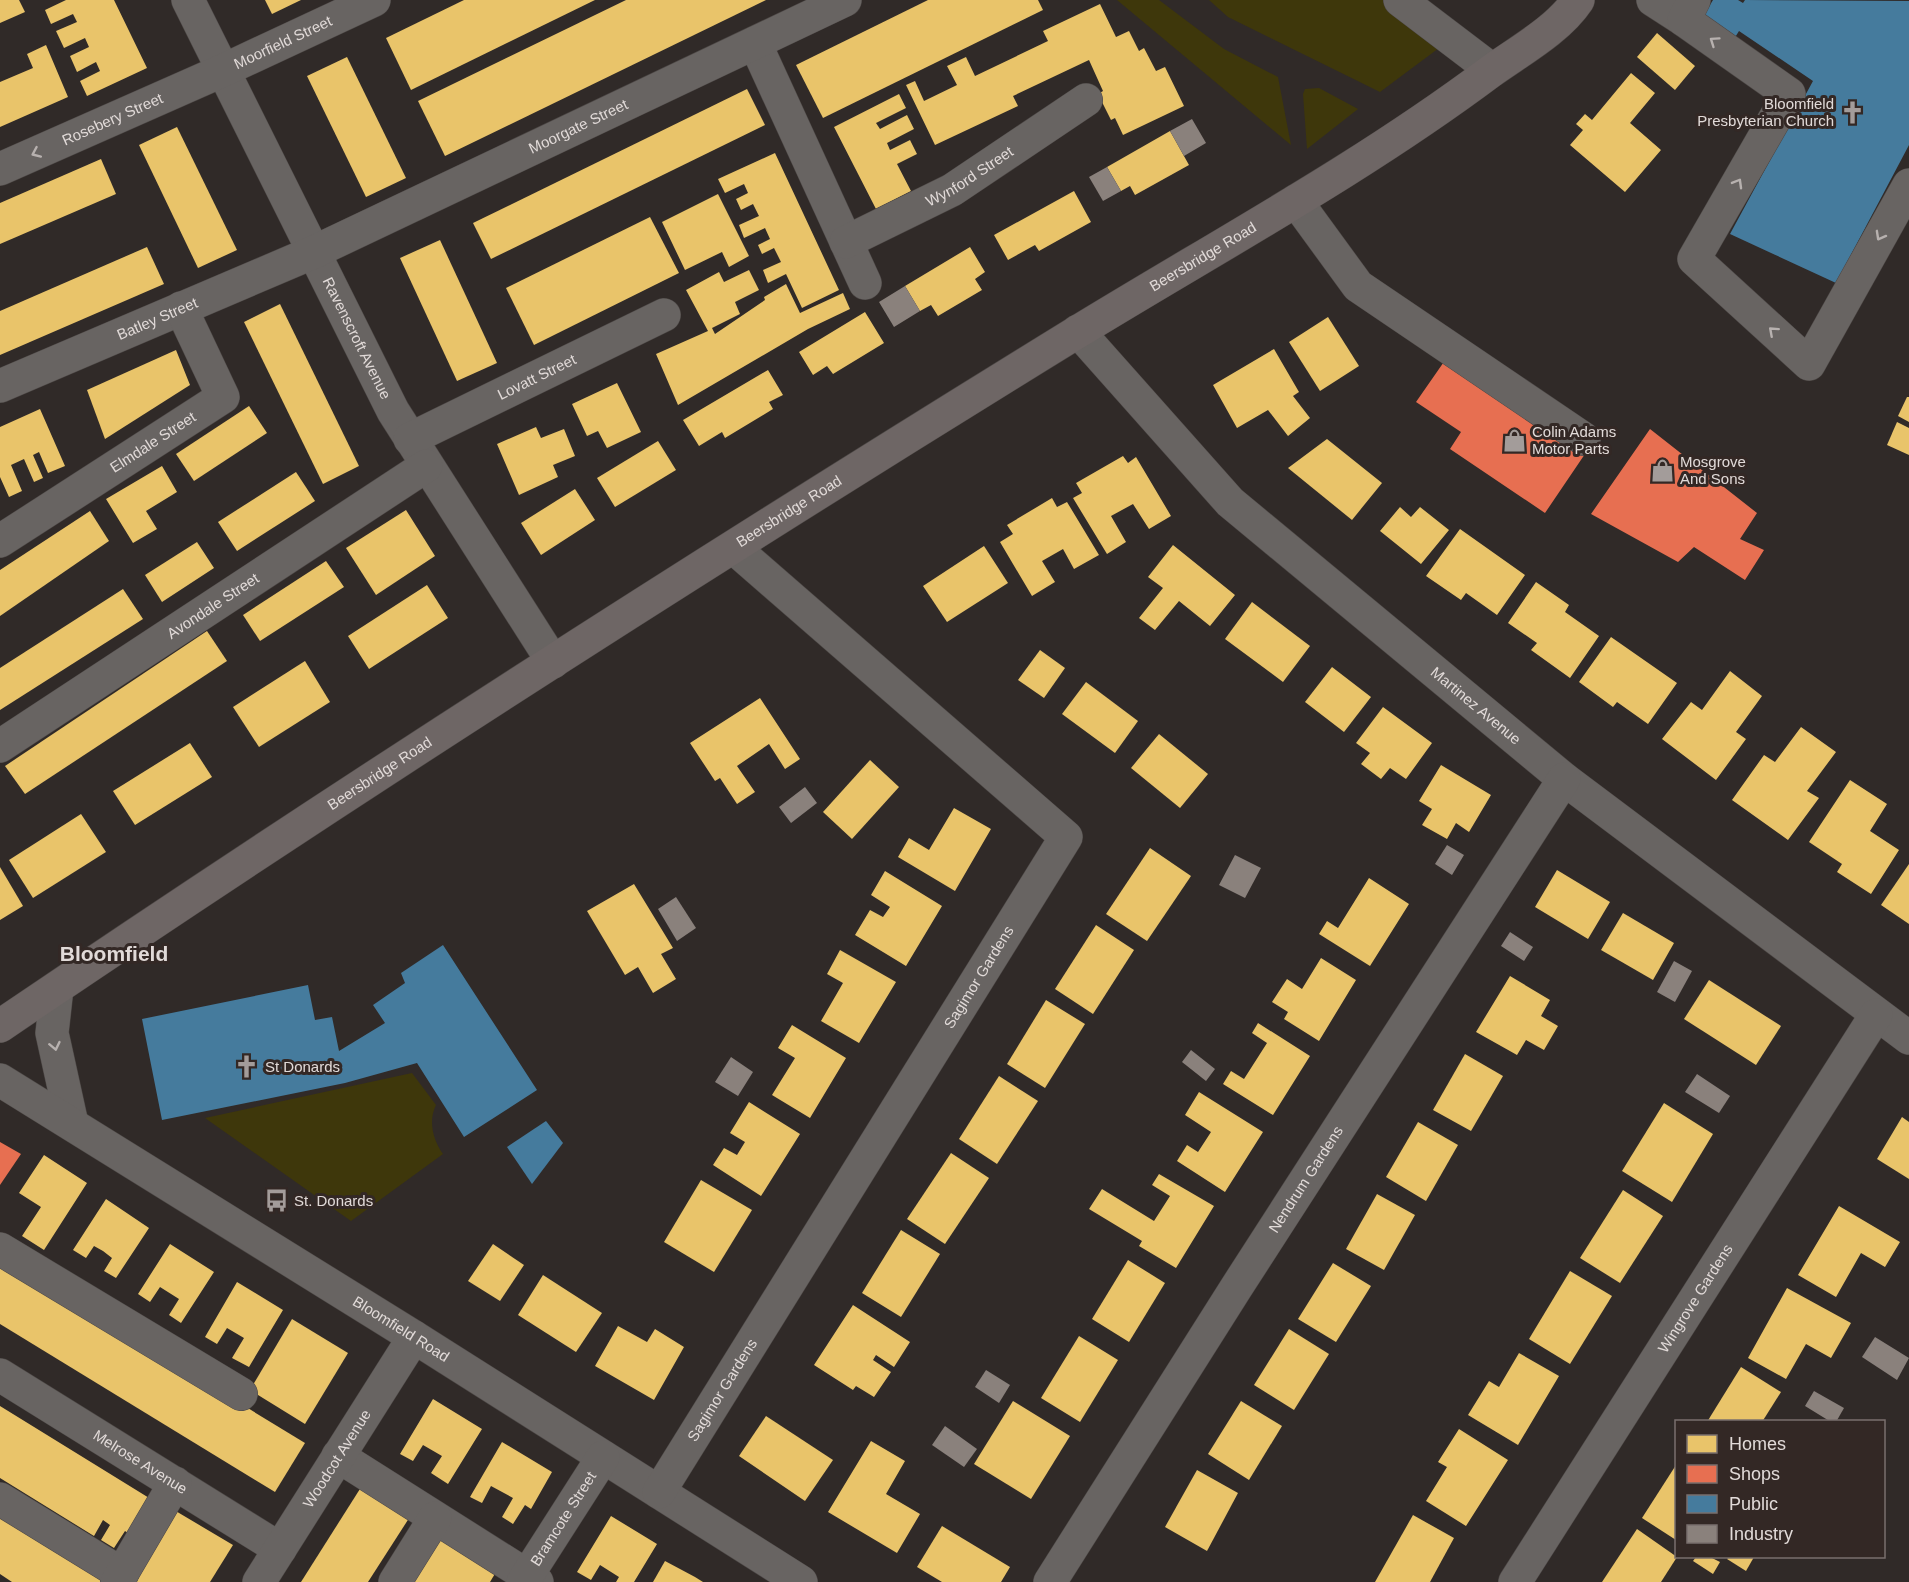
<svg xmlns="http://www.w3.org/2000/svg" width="1909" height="1582" font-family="Arial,sans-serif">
<rect width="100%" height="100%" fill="#302a28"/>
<!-- green -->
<g fill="#3e370b">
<polygon points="1117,0 1159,0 1224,49 1278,77 1291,145"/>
<polygon points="1209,0 1384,0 1443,45 1380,92 1228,17"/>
<polygon points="1319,88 1358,109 1307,149 1303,94 1305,89"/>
<path d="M412 1073 436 1105C428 1121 433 1140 443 1154L351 1221 205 1118Z"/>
</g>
<!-- homes -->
<g fill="#e9c46a">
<polygon points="0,0 19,0 25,12 0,23"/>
<polygon points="66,0 114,0 147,68 87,96 80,81 100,71 96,62 77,72 70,56 89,47 85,38 64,48 56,31 77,22 73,14 51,24 45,10"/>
<polygon points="265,0 301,0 272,14"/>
<polygon points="464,0 595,0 411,90 386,38"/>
<polygon points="626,0 766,0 445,156 418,101"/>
<polygon points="928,0 1038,0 1043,10 823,118 796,65"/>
<polygon points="1100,4 1116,37 1129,31 1139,51 1144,48 1156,71 1165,67 1184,106 1123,135 1115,118 1111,120 1098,94 1103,91 1089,60 1013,96 1018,106 935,145 906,85 915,81 924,101 957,85 947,66 966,57 975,76 1048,41 1043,31"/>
<polygon points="1657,33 1695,66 1675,90 1637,57"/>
<polygon points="46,45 68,97 0,127 0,82 33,68 27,54"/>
<polygon points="347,57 406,178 366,197 307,76"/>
<polygon points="1631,73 1655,93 1630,123 1661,150 1625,192 1570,145 1583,130 1576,124 1585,114 1592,120"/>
<polygon points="747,89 765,125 491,259 473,223"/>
<polygon points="899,94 906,108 876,123 880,129 907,115 914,129 887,143 890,150 910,140 917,154 897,164 911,191 876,209 834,127"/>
<polygon points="177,127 237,250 198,268 139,145"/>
<polygon points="1170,131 1189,165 1135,195 1130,186 1121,191 1107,167"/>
<polygon points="775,153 839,290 802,308 786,274 768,283 763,270 781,262 774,248 762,254 758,245 770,239 765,228 744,238 739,225 759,216 753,204 741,210 736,199 748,193 744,184 725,193 718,179"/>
<polygon points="101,159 116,194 0,244 0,203"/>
<polygon points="1074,191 1091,222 1039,251 1035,245 1008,260 994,235"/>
<polygon points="718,194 749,256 729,267 722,252 685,270 662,222"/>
<polygon points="650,217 679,273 534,345 506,288"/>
<polygon points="440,240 497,363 457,381 400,258"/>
<polygon points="147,247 164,284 0,355 0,311"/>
<polygon points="970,247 985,272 975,279 982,290 938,316 931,305 920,311 905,286"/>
<polygon points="749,270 759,290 735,302 740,314 712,328 715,334 765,300 764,297 786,284 800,313 843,293 850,309 808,329 678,405 656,354 708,331 686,290 719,272 724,282"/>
<polygon points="280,304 359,466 323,484 244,322"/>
<polygon points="865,312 884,343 833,374 827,366 813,375 799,352"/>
<polygon points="1328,317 1359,366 1320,391 1289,342"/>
<polygon points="1274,349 1299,392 1293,396 1310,418 1288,436 1268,410 1237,428 1213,385"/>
<polygon points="176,350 190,385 105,439 87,390"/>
<polygon points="768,370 783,395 769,402 773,409 725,438 722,432 699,446 683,420"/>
<polygon points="617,383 641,432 607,448 598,431 587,436 572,404"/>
<polygon points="1907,397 1909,397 1909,422 1898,416"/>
<polygon points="249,406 267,433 194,481 176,454"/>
<polygon points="40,409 65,466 48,473 39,452 33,455 43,478 34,482 24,459 11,465 22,491 9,497 0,477 0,427"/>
<polygon points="1897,422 1909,428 1909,455 1887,445"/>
<polygon points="536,427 541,438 564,429 575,456 553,465 558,477 519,495 497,444"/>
<polygon points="1327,439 1382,483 1352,520 1288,468"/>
<polygon points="658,441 676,470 615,507 597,478"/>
<polygon points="1123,456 1128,463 1136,457 1171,516 1149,529 1133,504 1111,516 1126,542 1107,554 1073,498 1082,493 1076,483"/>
<polygon points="162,466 177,492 146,511 157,529 133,543 106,499"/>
<polygon points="296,472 315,501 237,551 218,522"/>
<polygon points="575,489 595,520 541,555 521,523"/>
<polygon points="1052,498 1057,507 1067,502 1099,555 1074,569 1063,549 1042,561 1055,582 1032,596 1000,542 1013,534 1007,525"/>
<polygon points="1400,507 1411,517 1420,507 1449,530 1421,564 1380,531"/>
<polygon points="406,510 435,556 376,595 346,548"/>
<polygon points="90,511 109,541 0,616 0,570"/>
<polygon points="1460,529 1525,575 1497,615 1466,593 1461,600 1426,576"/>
<polygon points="197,542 214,568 162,602 145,575"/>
<polygon points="1173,545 1235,595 1210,626 1179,601 1155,630 1139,618 1163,588 1148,577"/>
<polygon points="984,546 1008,583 947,622 923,586"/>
<polygon points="326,561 344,587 260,641 243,615"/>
<polygon points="1536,582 1569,605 1565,612 1599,636 1570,678 1531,650 1537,643 1508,623"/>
<polygon points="427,585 448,618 369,669 348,636"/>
<polygon points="123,589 143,619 0,710 0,668"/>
<polygon points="1252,602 1310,646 1283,682 1225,639"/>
<polygon points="207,631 227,661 25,794 5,766"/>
<polygon points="1611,637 1677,683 1648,724 1617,702 1613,707 1579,682"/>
<polygon points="1040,650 1065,668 1044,698 1018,680"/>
<polygon points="305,661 330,702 259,747 233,707"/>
<polygon points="1332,667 1371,697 1344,732 1305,702"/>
<polygon points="1730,671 1762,696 1736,732 1746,739 1716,780 1662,739 1691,702 1702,710"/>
<polygon points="1086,682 1138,721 1115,753 1062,714"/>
<polygon points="760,698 800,759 785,769 769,744 737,766 755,792 737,804 720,778 715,781 690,743"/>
<polygon points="1383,707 1432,743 1406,779 1390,768 1381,779 1361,764 1370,753 1356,743"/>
<polygon points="1801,727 1836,752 1807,791 1819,798 1788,840 1732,800 1764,755 1775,762"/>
<polygon points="1159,734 1208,774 1180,808 1131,768"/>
<polygon points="190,743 212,777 135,825 113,791"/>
<polygon points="870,760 899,787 852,839 823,812"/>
<polygon points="1441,765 1491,795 1469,832 1456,823 1447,839 1422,825 1432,809 1419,801"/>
<polygon points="1850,780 1887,804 1870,831 1899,850 1871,894 1837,872 1842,864 1809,842"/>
<polygon points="954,808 991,829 955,891 898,857 909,838 929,850"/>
<polygon points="81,814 106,852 33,898 9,860"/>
<polygon points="1150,848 1191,876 1147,941 1106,914"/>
<polygon points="1909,864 1909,924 1881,905"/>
<polygon points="0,867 23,906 0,920"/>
<polygon points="1557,870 1610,902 1588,939 1535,907"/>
<polygon points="885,871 942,906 906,966 855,935 870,910 883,917 890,907 871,895"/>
<polygon points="1369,878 1409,904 1370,966 1319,934 1327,921 1338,928"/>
<polygon points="634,884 673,948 661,954 676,979 653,993 638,967 625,975 587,911"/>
<polygon points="1623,913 1674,943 1653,980 1601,950"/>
<polygon points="1096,925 1134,950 1093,1014 1055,989"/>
<polygon points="840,950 896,982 859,1043 821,1021 843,983 827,974"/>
<polygon points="1321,958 1356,980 1319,1041 1284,1019 1288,1012 1272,1002 1287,979 1302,989"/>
<polygon points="1510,976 1550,1000 1541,1016 1558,1026 1544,1050 1526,1040 1517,1055 1476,1032"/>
<polygon points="1709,980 1781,1026 1756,1065 1684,1019"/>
<polygon points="1046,1000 1085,1024 1045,1088 1007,1064"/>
<polygon points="1258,1023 1310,1056 1273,1115 1223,1084 1231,1071 1244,1079 1267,1043 1252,1033"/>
<polygon points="792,1025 846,1058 810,1118 772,1095 795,1058 778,1048"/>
<polygon points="1465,1054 1503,1076 1471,1131 1433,1110"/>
<polygon points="999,1076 1038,1101 997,1164 959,1139"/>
<polygon points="1199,1092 1263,1132 1225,1192 1177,1161 1187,1145 1198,1152 1211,1132 1185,1115"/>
<polygon points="749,1102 800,1134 761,1196 713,1165 724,1148 737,1155 745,1142 730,1133"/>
<polygon points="1664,1103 1713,1134 1672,1202 1622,1171"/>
<polygon points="1902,1117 1909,1122 1909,1179 1877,1159"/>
<polygon points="1418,1122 1458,1145 1426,1201 1386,1177"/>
<polygon points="951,1153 989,1178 945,1244 907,1219"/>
<polygon points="44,1155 87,1183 44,1250 22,1236 41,1207 19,1193"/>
<polygon points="1159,1174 1214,1206 1176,1268 1139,1246 1142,1241 1089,1209 1102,1189 1154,1221 1170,1196 1152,1185"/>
<polygon points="701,1180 752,1210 714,1272 664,1242"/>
<polygon points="1623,1190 1663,1216 1620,1283 1580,1258"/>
<polygon points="1377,1194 1415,1215 1384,1270 1346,1249"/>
<polygon points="106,1199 149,1228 116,1278 104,1271 112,1258 103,1251 94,1246 86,1258 73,1250"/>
<polygon points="1839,1206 1900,1242 1885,1267 1861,1253 1836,1297 1798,1275"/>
<polygon points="901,1230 940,1254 901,1317 862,1293"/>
<polygon points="170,1244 214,1272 181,1323 169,1315 179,1299 160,1287 150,1302 138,1294"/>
<polygon points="493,1244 524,1265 500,1301 468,1281"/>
<polygon points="0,1257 305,1443 275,1492 0,1324"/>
<polygon points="1128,1260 1165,1283 1129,1342 1092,1319"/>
<polygon points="1333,1263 1371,1286 1336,1342 1298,1319"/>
<polygon points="1570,1271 1612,1296 1570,1364 1529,1339"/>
<polygon points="543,1275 602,1313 576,1352 518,1315"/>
<polygon points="237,1282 283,1310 249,1367 232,1358 244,1338 227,1328 217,1344 205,1337"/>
<polygon points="1787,1288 1851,1323 1831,1358 1806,1344 1786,1379 1748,1358"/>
<polygon points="853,1305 910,1342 894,1367 876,1355 873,1360 891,1372 874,1397 856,1386 853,1390 814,1365"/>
<polygon points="292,1319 348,1353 305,1424 250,1390"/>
<polygon points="618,1326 647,1342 655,1329 684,1347 654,1400 595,1366"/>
<polygon points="1289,1329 1329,1354 1294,1410 1254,1385"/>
<polygon points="1079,1336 1118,1360 1080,1422 1041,1398"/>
<polygon points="1519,1353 1559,1376 1518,1445 1468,1415 1489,1381 1499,1387"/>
<polygon points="1741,1367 1781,1392 1762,1422 1707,1422"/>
<polygon points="433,1399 482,1429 448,1484 431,1473 442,1456 423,1445 413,1461 400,1454"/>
<polygon points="1013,1401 1070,1436 1031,1499 974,1464"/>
<polygon points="1241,1401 1282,1426 1249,1480 1208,1454"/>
<polygon points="0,1406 154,1501 132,1536 125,1531 114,1548 101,1540 110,1525 103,1520 94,1536 0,1478"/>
<polygon points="766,1416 833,1460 805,1501 739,1456"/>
<polygon points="1459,1429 1508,1460 1466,1526 1426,1501 1447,1467 1438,1462"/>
<polygon points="871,1441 905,1461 886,1494 920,1514 897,1553 828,1512"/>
<polygon points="502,1442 552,1472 531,1509 525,1505 513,1524 502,1517 513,1498 491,1486 482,1503 470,1497"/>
<polygon points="1676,1465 1676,1540 1642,1518"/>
<polygon points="1197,1470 1238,1493 1207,1551 1165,1527"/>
<polygon points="365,1481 413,1512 368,1582 301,1582"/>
<polygon points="0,1505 107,1582 12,1582 0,1574"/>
<polygon points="174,1510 233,1545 210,1582 129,1582"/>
<polygon points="1413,1515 1454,1538 1430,1582 1375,1582"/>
<polygon points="611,1516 657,1544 634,1582 616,1582 619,1577 600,1565 591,1580 577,1572"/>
<polygon points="942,1526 1010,1567 1001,1582 942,1582 917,1567"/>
<polygon points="1637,1529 1677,1557 1661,1582 1602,1582"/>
<polygon points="444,1532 499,1567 490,1582 413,1582"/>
<polygon points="1696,1557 1710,1557 1720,1562 1713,1574 1693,1561"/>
<polygon points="1729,1557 1754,1557 1746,1571 1727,1559"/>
<polygon points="665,1561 695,1577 703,1582 653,1582"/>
</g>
<!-- shops -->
<g fill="#e76f51">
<polygon points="1448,356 1587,451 1545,513 1450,449 1461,432 1416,402"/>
<polygon points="1650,429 1757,513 1740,539 1764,550 1745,580 1694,547 1678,562 1591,514"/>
<polygon points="0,1142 21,1154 0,1185"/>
</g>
<!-- public -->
<g fill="#457b9d">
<polygon points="1713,0 1738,0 1743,3 1745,0 1909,1 1909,145 1836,283 1730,234 1813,81 1739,31 1734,39 1701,20"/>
<polygon points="443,945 537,1090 464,1137 417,1063 345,1083 162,1120 142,1019 308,985 315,1020 332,1017 339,1051 385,1023 373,1005 405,983 401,973"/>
<polygon points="546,1121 563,1143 532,1184 507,1147"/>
</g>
<!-- industry -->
<g fill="#8a817c">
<polygon points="1192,119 1206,143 1184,156 1170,131"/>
<polygon points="1107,167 1121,191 1103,201 1089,177"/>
<polygon points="905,286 920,311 894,327 879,302"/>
<polygon points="805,787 817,803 791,823 779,807"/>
<polygon points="1447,845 1464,855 1452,875 1435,864"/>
<polygon points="1235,855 1261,868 1245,898 1219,885"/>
<polygon points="676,897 696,928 677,941 658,909"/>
<polygon points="1510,932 1533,947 1524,961 1501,946"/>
<polygon points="1674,961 1692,971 1675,1002 1657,992"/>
<polygon points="1191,1050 1215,1069 1206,1081 1182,1062"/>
<polygon points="731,1057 753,1072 738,1096 715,1082"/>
<polygon points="1697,1074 1730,1096 1719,1113 1685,1092"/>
<polygon points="1875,1337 1909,1358 1897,1380 1862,1357"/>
<polygon points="986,1370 1010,1385 999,1403 975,1387"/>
<polygon points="1814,1391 1844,1408 1836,1422 1831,1422 1805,1406"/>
<polygon points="945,1426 977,1449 964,1467 932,1445"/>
</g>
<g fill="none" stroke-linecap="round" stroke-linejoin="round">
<defs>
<g id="minor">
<path id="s1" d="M188 0 393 411 553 662"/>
<polyline points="1400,0 1492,70"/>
<polyline points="1653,0 1684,20"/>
<polyline points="1694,0 1684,20 1789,94 1694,259 1809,364 1909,185"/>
<polyline points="755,43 865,283"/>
<path id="s2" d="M0 169 224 70 374 0"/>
<polyline points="1296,201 1358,286 1584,439"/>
<path id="s3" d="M846 242 952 190 1086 100"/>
<path id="s4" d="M1078 331 1230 502 1564 779 1909 1038"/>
<path id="s5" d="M0 386 314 252 845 0"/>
<path id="s6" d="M410 439 664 315"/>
<path id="s7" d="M0 541 223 397 181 308"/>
<path id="s8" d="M0 746 426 466"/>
<polyline points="57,988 52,1033 72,1124"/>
<path id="s9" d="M0 1080 414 1337 801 1582"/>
<polyline points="0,1249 241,1394"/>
<path id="s10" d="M0 1375 280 1549"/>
<polyline points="338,1456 537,1582"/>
<path id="s11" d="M659 1492 1066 837 734 548"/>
<polyline points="0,1499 122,1574"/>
<polyline points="117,1582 175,1483"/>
<path id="s12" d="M259 1582 414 1337"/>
<polyline points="395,1582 435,1518"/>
<path id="s13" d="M523 1582 603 1457"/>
<path id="s14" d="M1050 1582 1236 1288 1564 779"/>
<path id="s15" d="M1515 1582 1876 1015"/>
</g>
<g id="major">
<path id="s16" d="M0 1026C352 787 712 557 1074 334 1214 248 1359 170 1490 72 1519 51 1558 30 1578 0"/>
</g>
</defs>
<!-- minor casing -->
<use href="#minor" stroke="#4c4745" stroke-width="34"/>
<!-- major casing -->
<use href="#major" stroke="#4c4745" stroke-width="34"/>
<!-- minor -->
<use href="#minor" stroke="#686462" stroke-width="33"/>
<!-- major -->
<use href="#major" stroke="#6e6665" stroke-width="33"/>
</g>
<!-- one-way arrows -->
<defs><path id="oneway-chevron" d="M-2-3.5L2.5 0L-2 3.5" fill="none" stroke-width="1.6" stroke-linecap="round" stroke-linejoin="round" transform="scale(1.5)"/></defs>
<g stroke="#b7b1af">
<use href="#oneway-chevron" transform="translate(1714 41) rotate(-145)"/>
<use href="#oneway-chevron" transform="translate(36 153) rotate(156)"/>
<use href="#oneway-chevron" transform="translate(1738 183) rotate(-60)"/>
<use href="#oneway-chevron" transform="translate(1880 236) rotate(119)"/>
<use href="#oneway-chevron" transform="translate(1773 331) rotate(-138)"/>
<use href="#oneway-chevron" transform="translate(55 1046) rotate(78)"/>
</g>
<!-- icons -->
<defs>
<symbol id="church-bare" viewBox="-9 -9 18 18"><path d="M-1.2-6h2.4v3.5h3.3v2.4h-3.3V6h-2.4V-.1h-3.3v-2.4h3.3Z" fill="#a39c9a" stroke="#332825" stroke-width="2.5" paint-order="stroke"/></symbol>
<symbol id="shop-bare" viewBox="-9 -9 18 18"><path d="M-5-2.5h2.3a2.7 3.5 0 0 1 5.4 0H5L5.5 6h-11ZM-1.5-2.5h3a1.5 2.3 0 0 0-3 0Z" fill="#a39c9a" stroke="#332825" stroke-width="2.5" paint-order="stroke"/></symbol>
<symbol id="bus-bare" viewBox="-9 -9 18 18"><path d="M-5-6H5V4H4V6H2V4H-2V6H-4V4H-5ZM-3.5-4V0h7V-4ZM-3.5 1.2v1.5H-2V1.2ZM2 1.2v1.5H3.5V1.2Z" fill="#a39c9a" stroke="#332825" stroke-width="2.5" paint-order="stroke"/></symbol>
</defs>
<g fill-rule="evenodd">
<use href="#church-bare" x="1836" y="96" width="33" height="33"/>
<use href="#shop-bare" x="1498" y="424" width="33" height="33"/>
<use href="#shop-bare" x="1646" y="454" width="33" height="33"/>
<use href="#church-bare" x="230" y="1050" width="33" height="33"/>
<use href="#bus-bare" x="260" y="1184" width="33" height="33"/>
</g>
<g text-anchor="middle" stroke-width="6" stroke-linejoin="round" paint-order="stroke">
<!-- street labels -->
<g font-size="15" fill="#e1dad8" stroke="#332825">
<text dy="5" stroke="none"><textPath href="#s2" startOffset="310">Moorfield Street</textPath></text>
<text dy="5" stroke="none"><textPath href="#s2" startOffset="123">Rosebery Street</textPath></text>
<text dy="5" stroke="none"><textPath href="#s5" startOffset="634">Moorgate Street</textPath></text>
<text dy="5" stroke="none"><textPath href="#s3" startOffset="140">Wynford Street</textPath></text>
<text dy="5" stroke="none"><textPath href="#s16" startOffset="1428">Beersbridge Road</textPath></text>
<text dy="5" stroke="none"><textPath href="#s5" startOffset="171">Batley Street</textPath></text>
<text dy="5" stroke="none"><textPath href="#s1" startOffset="378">Ravenscroft Avenue</textPath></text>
<text dy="5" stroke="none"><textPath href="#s6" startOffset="141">Lovatt Street</textPath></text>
<text dy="5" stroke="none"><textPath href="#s7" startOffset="182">Elmdale Street</textPath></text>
<text dy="5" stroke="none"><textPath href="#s16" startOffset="942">Beersbridge Road</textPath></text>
<text dy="5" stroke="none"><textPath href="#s8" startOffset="255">Avondale Street</textPath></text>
<text dy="5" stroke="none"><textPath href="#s4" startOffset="548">Martinez Avenue</textPath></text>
<text dy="5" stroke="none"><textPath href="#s16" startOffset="456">Beersbridge Road</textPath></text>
<text dy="5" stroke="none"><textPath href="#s11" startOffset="606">Sagimor Gardens</textPath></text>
<text dy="5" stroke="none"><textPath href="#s14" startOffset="477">Nendrum Gardens</textPath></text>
<text dy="5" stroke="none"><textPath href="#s15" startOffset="336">Wingrove Gardens</textPath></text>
<text dy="5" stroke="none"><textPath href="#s9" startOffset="472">Bloomfield Road</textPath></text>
<text dy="5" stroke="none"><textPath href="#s11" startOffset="120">Sagimor Gardens</textPath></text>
<text dy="5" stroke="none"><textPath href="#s12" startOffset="146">Woodcot Avenue</textPath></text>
<text dy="5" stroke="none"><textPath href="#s10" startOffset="165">Melrose Avenue</textPath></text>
<text dy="5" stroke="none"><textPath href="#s13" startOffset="75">Bramcote Street</textPath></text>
</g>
<!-- poi labels -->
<g font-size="15" fill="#e1dad8" stroke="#332825" text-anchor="start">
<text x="1834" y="109" text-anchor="end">Bloomfield<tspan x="1834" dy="17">Presbyterian Church</tspan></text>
<text x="1532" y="437">Colin Adams<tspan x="1532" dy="17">Motor Parts</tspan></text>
<text x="1680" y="467">Mosgrove<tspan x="1680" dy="17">And Sons</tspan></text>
<text x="265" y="1072">St Donards</text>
<text x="294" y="1206">St. Donards</text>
</g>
<!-- district labels -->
<g font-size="21" font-weight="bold" fill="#e1dad8" stroke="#332825">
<text x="114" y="961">Bloomfield</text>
</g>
</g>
<!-- legend -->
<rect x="1675" y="1420" width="210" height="138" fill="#332825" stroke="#796f6d" stroke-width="1.5"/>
<rect x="1687" y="1435" width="30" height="18" fill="#e9c46a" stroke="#796f6d" stroke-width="1.5"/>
<text x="1729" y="1450" font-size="18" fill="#e1dad8">Homes</text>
<rect x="1687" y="1465" width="30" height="18" fill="#e76f51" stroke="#796f6d" stroke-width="1.5"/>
<text x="1729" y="1480" font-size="18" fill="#e1dad8">Shops</text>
<rect x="1687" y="1495" width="30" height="18" fill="#457b9d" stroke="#796f6d" stroke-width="1.5"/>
<text x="1729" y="1510" font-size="18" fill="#e1dad8">Public</text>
<rect x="1687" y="1525" width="30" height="18" fill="#8a817c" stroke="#796f6d" stroke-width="1.5"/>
<text x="1729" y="1540" font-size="18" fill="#e1dad8">Industry</text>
</svg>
